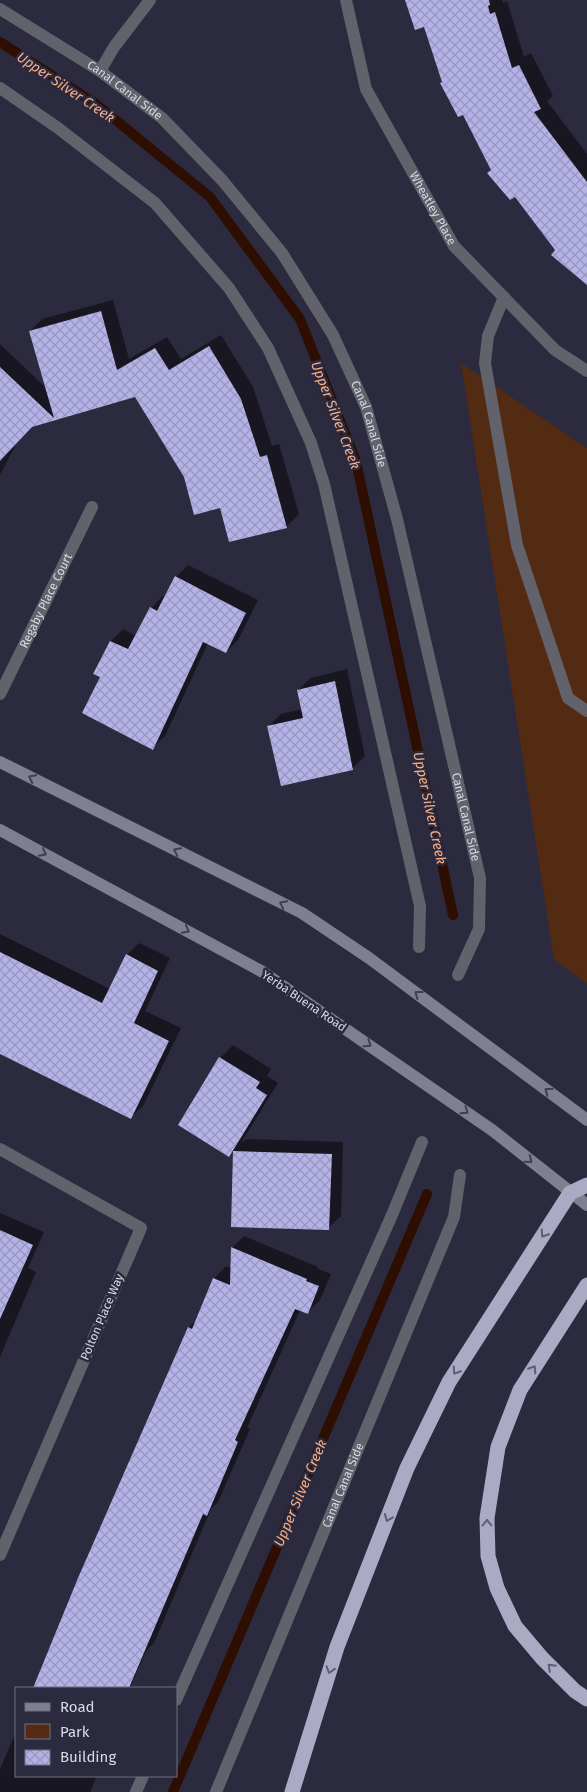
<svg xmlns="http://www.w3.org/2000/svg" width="587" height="1792" font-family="'Fira Sans',sans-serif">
<defs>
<pattern id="building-cross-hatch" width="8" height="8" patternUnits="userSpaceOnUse" patternTransform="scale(1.25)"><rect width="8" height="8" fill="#b4b2e7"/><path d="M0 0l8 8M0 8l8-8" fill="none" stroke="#9796be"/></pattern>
</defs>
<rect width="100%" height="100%" fill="#2b2a3f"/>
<!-- green -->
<polygon fill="#532b12" points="461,363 587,448 587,984 554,959"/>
<!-- shadow -->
<g fill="#0007">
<polygon points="406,0 502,0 503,3 507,1 524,57 531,53 553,96 547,101 587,154 587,273 557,250 515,195 492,170 463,113 443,82 425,26"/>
<polygon points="113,300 129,359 167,337 181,359 221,335 253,387 272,446 279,444 299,514 286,527 221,506 185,476 136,396 33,425 16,444 0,475 0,344 46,388 30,331 42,319"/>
<polygon points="188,565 258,600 238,640 226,652 208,643 165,736 152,748 102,677 111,641 123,629 136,636 151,608 163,596 166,597 176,577"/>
<polygon points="347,669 365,756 353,768 282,785 269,726 281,714 302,709 298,690 311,678"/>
<polygon points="0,934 110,989 127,955 139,943 170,958 145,1011 181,1028 143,1106 130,1118 0,1053"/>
<polygon points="233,1045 271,1069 267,1076 278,1083 241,1143 247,1139 343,1142 341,1216 328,1228 233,1226 235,1150 229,1155 179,1125 220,1058"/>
<polygon points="0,1213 44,1232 28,1268 36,1272 0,1357"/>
<polygon points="244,1236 318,1267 318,1269 331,1274 320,1300 307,1313 300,1310 247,1428 250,1429 218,1502 211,1509 154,1643 146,1651 130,1688 35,1688 189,1327 198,1319 214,1279 226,1266 232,1269 232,1248"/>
<polygon points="16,1732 16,1776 97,1776 90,1792 0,1792 0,1769"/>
</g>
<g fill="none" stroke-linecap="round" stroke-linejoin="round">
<!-- stream -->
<g stroke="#2d0e00" stroke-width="10">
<polyline points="0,42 96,104 210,197 300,319 356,461 453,915"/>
<polyline points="173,1792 427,1194"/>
</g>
</g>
<!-- building -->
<g fill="url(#building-cross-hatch)">
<polygon points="405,0 489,0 490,5 488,6 490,14 495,12 512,68 519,65 541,109 534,112 587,182 587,285 551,255 555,250 515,197 510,200 487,173 491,170 463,115 458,117 440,83 442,82 424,27 415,30"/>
<polygon points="101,311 117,370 155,348 169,370 209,346 241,399 260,457 267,455 287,528 229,542 220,508 194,515 184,477 135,397 32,427 0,461 0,367 54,418 29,331"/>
<polygon points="175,576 246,613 226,653 203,642 153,750 82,713 100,677 93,674 110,641 128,649 150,607 157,611"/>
<polygon points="335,681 353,770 281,786 267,726 303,718 297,690"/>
<polygon points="0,952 102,1003 126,954 158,971 134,1023 169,1041 131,1119 0,1054"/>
<polygon points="219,1057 260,1082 256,1088 267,1095 229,1157 178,1125"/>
<polygon points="233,1151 332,1154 329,1230 231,1227"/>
<polygon points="0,1230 33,1245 0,1319"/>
<polygon points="231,1247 307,1279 306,1281 319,1286 308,1314 295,1309 235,1440 238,1442 207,1516 203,1514 129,1688 33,1688 78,1578 188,1327 192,1329 213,1278 230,1285"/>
</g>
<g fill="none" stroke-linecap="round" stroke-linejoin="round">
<!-- service -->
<g stroke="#62626c" stroke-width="12">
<path id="s1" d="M0 9 100 71 162 118 222 180 282 253 333 335 366 407 397 519 480 878 479 929 458 975"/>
<polyline points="100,71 114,47 150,0"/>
<polyline points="0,88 58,128 155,203 229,288 268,348 311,443 324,484 420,906 419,947"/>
<polyline points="176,1700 392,1215 422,1142"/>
<polyline points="136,1792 143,1776"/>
<path id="s2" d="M216 1792 454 1217 460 1175"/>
</g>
<!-- pedestrian -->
<polyline stroke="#62626c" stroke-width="12" points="504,297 488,336 485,363 517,545 568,698 587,711"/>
<!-- minor -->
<g stroke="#62626c" stroke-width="12">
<path id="s3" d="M346 0 366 89 454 246 555 350 587 371"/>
<path id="s4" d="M0 694 92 507"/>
<polyline points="0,1149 141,1228 0,1555"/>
</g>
<!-- secondary -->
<g stroke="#7f7f90" stroke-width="12">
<polyline points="0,762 302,913 369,958 587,1120"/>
<polyline points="0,830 261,971 492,1130 587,1205"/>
</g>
<!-- motorway -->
<g stroke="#aaaac4" stroke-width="15">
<polyline points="587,1285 520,1390 498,1447 487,1518 488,1556 497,1588 515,1626 542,1658 575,1691 587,1699"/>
<polyline points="292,1792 337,1647 407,1468 449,1382 570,1193 587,1185"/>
</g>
</g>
<!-- one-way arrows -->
<defs><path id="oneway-chevron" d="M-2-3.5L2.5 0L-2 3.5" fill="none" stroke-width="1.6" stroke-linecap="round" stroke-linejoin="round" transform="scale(1.25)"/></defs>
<g stroke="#403f53">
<use href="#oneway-chevron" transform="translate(32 778) rotate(-153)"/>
<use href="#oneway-chevron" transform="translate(177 851) rotate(-153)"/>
<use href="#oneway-chevron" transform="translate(43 853) rotate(28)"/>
<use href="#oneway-chevron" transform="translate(283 904) rotate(-153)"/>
<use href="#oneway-chevron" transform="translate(186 930) rotate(28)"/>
<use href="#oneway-chevron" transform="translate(418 994) rotate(-143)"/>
<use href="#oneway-chevron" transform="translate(368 1044) rotate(35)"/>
<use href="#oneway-chevron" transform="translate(548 1091) rotate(-143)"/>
<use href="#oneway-chevron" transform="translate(465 1111) rotate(35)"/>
<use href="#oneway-chevron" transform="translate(529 1160) rotate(39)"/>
</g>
<g stroke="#5e5d74">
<use href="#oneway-chevron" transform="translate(544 1234) rotate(123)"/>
<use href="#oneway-chevron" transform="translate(533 1369) rotate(-57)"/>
<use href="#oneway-chevron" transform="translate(456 1371) rotate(123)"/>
<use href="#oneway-chevron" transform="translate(388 1518) rotate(112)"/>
<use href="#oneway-chevron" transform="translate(487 1523) rotate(-90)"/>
<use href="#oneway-chevron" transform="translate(551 1667) rotate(-135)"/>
<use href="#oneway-chevron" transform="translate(330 1670) rotate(107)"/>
</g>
<g text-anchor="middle" stroke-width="5" stroke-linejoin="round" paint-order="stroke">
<!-- street labels -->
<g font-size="12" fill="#dadae7" stroke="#2b2a3f">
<text dy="4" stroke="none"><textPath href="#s1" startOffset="149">Canal Canal Side</textPath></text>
<text dy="4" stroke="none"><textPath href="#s3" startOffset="228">Wheatley Place</textPath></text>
<text dy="4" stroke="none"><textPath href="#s1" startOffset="569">Canal Canal Side</textPath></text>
<text dy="4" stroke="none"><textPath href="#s4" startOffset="104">Regaby Place Court</textPath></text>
<text dy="4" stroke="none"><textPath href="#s1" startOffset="974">Canal Canal Side</textPath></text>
<text transform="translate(304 1001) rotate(34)" y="4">Yerba Buena Road</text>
<text transform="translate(102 1317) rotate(-67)" y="4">Polton Place Way</text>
<text dy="4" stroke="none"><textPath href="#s2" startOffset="332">Canal Canal Side</textPath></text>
</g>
<!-- water labels -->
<g font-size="14" font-style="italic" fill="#f9ae84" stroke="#2b2a3f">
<text transform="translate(66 87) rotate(34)" y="5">Upper Silver Creek</text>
<text transform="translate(336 415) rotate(69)" y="5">Upper Silver Creek</text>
<text transform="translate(430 808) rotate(78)" y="5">Upper Silver Creek</text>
<text transform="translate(300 1493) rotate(-67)" y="5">Upper Silver Creek</text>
</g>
</g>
<!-- legend -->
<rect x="15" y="1687" width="162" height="90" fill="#2b2a3f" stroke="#717082"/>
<rect x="25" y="1703" width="25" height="8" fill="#7f7f90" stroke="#717082"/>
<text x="60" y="1712" font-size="15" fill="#dadae7">Road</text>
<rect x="25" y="1724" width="25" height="15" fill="#532b12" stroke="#717082"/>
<text x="60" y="1737" font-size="15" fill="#dadae7">Park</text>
<rect x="25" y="1750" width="25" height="15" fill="url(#building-cross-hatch)" stroke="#717082"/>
<text x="60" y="1762" font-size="15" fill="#dadae7">Building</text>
</svg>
